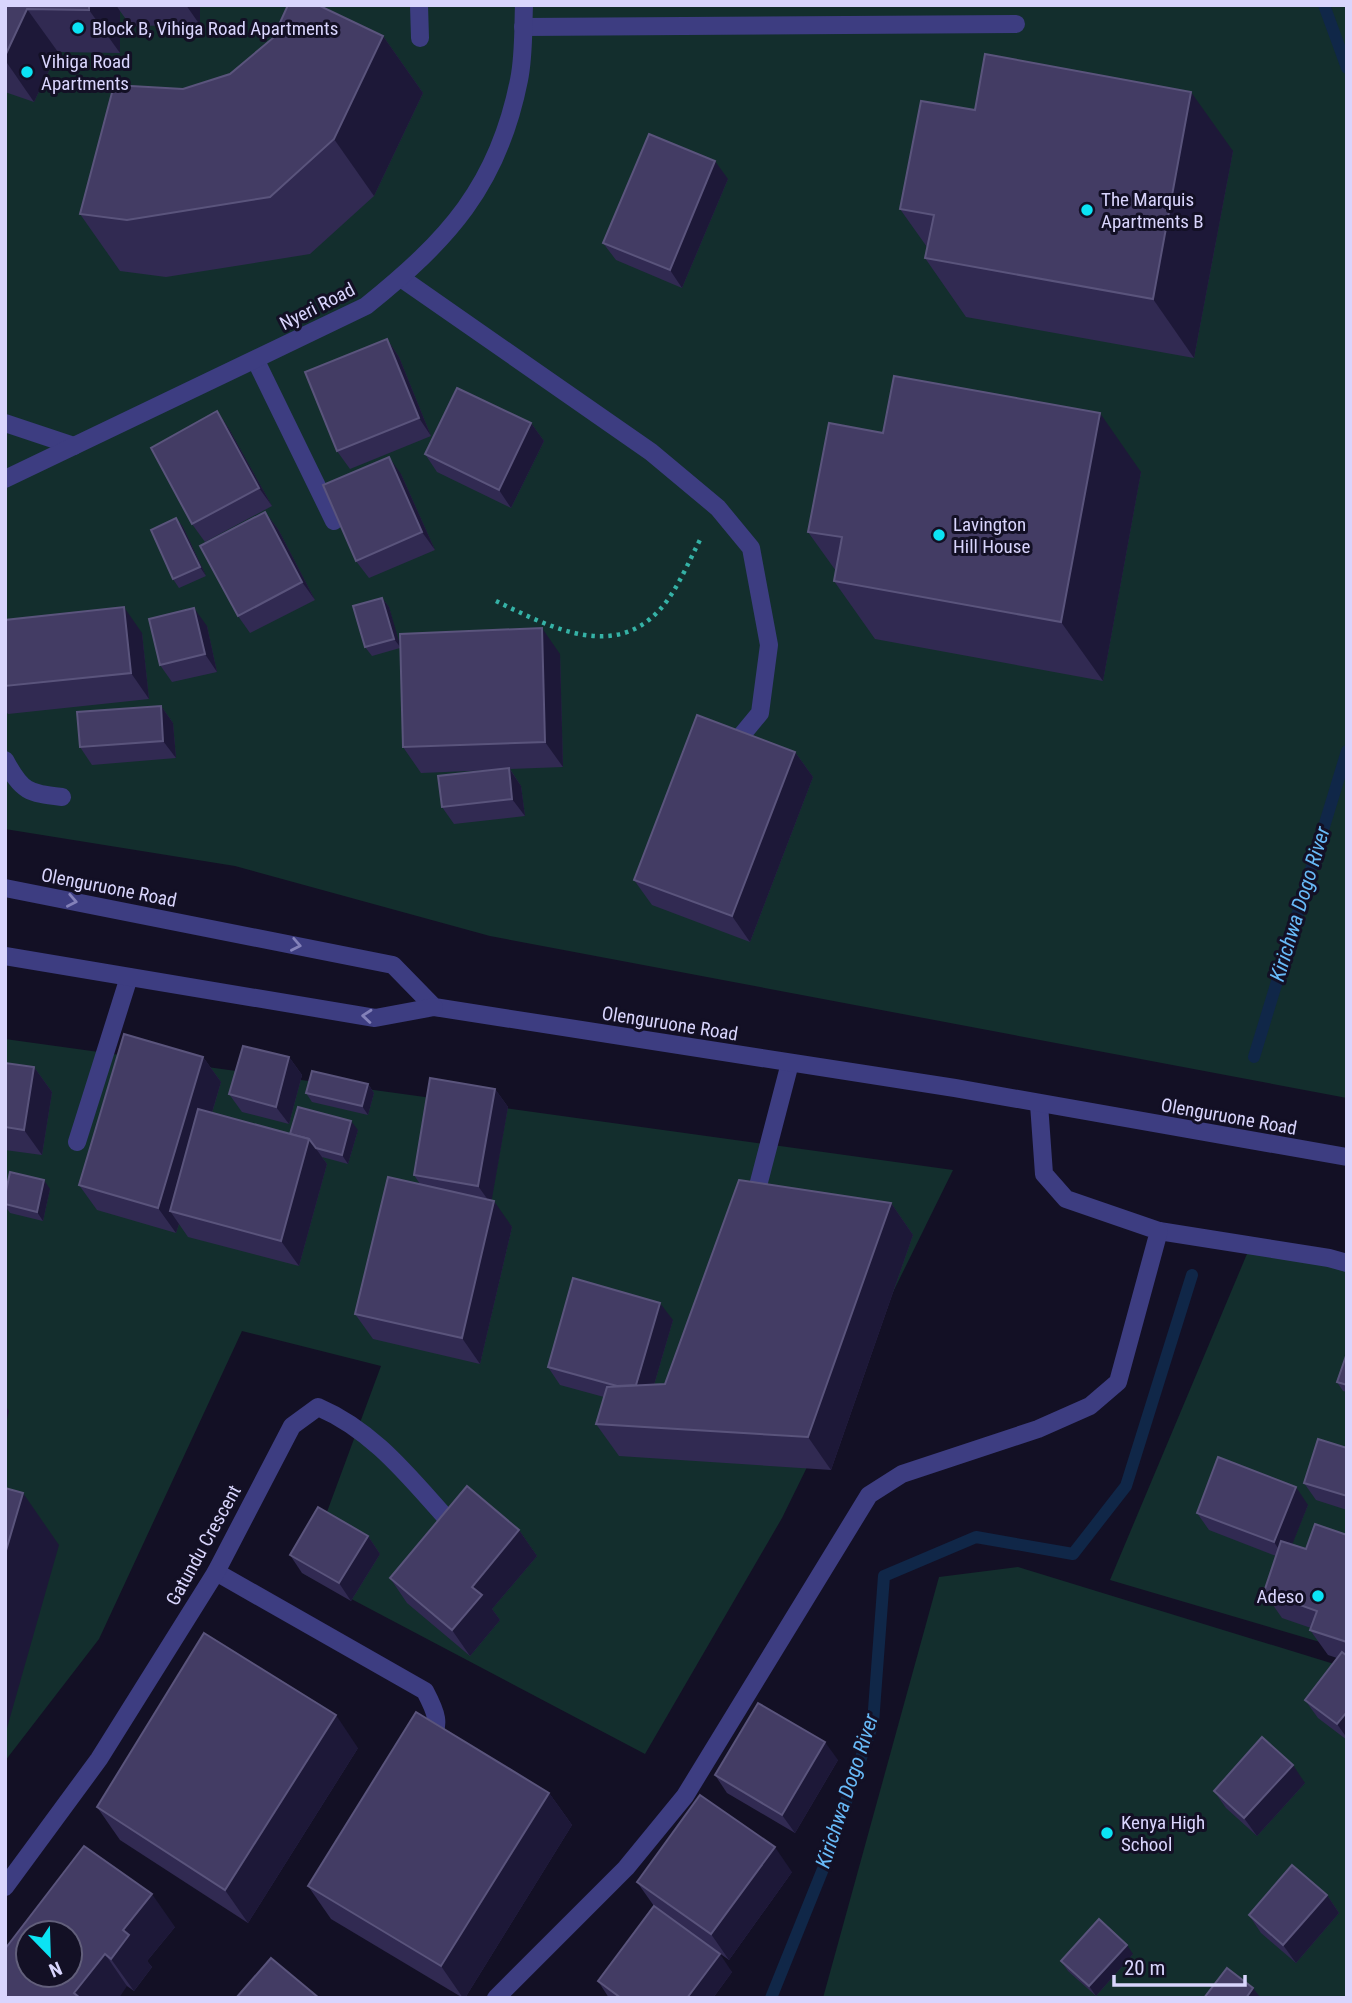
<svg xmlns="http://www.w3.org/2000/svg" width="1352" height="2003" font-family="'Roboto Condensed',sans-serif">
<rect width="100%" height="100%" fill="#131025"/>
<!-- green -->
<g fill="#132e2d">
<polygon points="5,5 1347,5 1347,1098 490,936 235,866 5,829"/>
<polygon points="5,1039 953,1170 782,1518 645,1754 304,1574 381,1366 242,1331 99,1639 5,1761"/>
<polygon points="1252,1242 1347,1254 1347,1650 1110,1580"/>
<polygon points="1018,1567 1347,1668 1347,1998 823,1998 939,1577"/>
</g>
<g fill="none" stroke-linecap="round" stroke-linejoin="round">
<!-- stream -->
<g stroke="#102748" stroke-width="12">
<polyline points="1324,5 1347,68"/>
<polyline points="1254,1057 1347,751"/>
<polyline points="771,1998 823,1869 873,1723 884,1576 976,1537 1073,1554 1126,1486 1192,1275"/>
</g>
<!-- path -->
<path stroke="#35b2a6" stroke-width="4.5" stroke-dasharray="3.5 5" stroke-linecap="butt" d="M496 601C552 628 622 666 669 598 682 579 691 557 702 536"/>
<!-- service -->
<g stroke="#3d3d81" stroke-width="18">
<polyline points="419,5 420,38"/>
<path d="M5 760C22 792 28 793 62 797"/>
<polyline points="77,1142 129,977"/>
<polyline points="753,1205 790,1063"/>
<polyline points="1159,1231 1329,1258 1347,1263"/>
<path d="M216 1572 425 1691C436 1712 442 1724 429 1745"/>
<polyline points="496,1998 626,1868 685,1796 869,1495 902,1474 1038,1429 1090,1406 1118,1382 1159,1231 1066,1199 1044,1174 1039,1104"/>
</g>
<!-- minor -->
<g stroke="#3d3d81" stroke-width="18">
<polyline points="523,27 1016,24"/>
<polyline points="401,278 651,452 718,508 751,548 769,645 760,713 741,736"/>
<polyline points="256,361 334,521"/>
<polyline points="5,423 74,446"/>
<path d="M5 479 366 306C448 240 498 186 519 80 524 56 523 30 524 5"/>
<path d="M5 1887 99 1759 216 1572 292 1426 318 1407C374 1431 409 1477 449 1521L444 1533"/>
</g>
<!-- tertiary -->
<g stroke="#3d3d81" stroke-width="18">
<polyline points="5,888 393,965 434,1007 955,1088 1347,1157"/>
<polyline points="5,956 375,1018 434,1007"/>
</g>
</g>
<!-- wall -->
<g fill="#312a52">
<polygon points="5,5 200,5 200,25 131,26 120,11 120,53 58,52 34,102 5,92"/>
<polygon points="383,36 423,93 374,196 310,254 166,277 120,271 80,214 183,89"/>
<polygon points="975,110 1233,151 1194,358 966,317 925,258 927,247 900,209"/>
<polygon points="728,179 682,288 616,260 603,243"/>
<polygon points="387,339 399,357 431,436 350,469 337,451"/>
<polygon points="217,411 229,429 272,506 205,542 192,524"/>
<polygon points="531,423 544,441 511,508 437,472 425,454"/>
<polygon points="883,433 1141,472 1103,681 875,639 834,581 836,571 808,532"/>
<polygon points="401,474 435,550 369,578 356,561"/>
<polygon points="265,512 278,529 315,600 250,633 238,616"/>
<polygon points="176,518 183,527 206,576 179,588 173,579"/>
<polygon points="382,598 389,607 400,648 560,654 563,767 510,769 521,786 525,816 454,824 442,807 493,770 421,773 403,747 400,648 372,656 365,647"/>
<polygon points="5,620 142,633 149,699 8,714 5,710"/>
<polygon points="207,626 217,672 172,682 160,665"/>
<polygon points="161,706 173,723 176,758 92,765 80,747"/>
<polygon points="795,752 813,777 750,942 652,905 634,880"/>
<polygon points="203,1057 221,1082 212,1113 290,1134 358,1130 348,1164 322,1157 327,1164 299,1266 188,1237 179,1224 176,1233 97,1210 79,1185"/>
<polygon points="289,1057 302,1075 289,1124 242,1112 229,1094"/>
<polygon points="5,1063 34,1067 52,1092 42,1155 5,1150"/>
<polygon points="368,1084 374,1093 368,1115 312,1102 306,1093"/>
<polygon points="495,1089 508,1107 491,1201 512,1227 480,1364 373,1339 355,1314 420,1184 414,1175"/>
<polygon points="50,1189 43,1221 10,1213 5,1206 5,1196"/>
<polygon points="891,1203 913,1235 831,1470 619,1456 596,1424 604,1397 560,1385 548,1367 673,1320 654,1385 665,1384"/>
<polygon points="1347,1353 1347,1392 1343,1391 1337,1382"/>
<polygon points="1347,1448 1347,1510 1316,1500 1304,1483"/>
<polygon points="1308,1505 1292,1544 1306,1549 1347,1535 1347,1740 1318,1718 1305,1700 1337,1658 1328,1655 1310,1630 1311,1628 1282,1618 1264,1592 1276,1556 1209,1530 1197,1513"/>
<polygon points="519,1530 537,1556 492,1609 500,1620 470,1656 407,1603 390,1578"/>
<polygon points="368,1536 380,1554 351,1601 302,1573 290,1555"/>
<polygon points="358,1748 248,1923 120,1840 97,1807"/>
<polygon points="838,1760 795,1833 727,1793 715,1775"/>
<polygon points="1305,1783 1257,1836 1226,1808 1214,1791"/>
<polygon points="549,1793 572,1825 465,1998 463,1998 331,1919 308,1886"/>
<polygon points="792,1872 729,1960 683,1927 732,1972 713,1998 609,1998 598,1981 654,1906 637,1882"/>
<polygon points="1327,1895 1339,1913 1296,1963 1261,1933 1249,1915"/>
<polygon points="175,1927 147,1961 152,1967 134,1991 127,1986 5,1949"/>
<polygon points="1133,1954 1096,1996 1068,1971 1061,1961"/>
</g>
<!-- shaded-wall -->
<g fill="#1d1838">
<polygon points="89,5 116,5 120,11 120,53 89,10"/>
<polygon points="186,5 200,5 200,25"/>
<polygon points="27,9 58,52 34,102 5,60 5,56"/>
<polygon points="383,36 423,93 374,196 334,139"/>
<polygon points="1191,92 1233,151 1194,358 1153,299"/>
<polygon points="715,161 728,179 682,288 670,270"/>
<polygon points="387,339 399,357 431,436 419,418"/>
<polygon points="217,411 229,429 272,506 259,488"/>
<polygon points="1100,413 1141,472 1103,681 1061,622"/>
<polygon points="531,423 544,441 511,508 499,490"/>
<polygon points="389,457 401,474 435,550 422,532"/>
<polygon points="265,512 278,529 315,600 302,582"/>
<polygon points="176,518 183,527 206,576 200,567"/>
<polygon points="382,598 389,607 401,648 394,639"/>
<polygon points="124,607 142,633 149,699 131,673"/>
<polygon points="194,608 207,626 217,672 205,654"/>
<polygon points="542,628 560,654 563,767 545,742"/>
<polygon points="161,706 173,723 176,758 163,741"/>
<polygon points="795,752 813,777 750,942 732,916"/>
<polygon points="509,768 521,786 525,816 512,799"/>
<polygon points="203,1057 221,1082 182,1214 170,1211 179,1224 176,1233 158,1208"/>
<polygon points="289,1057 302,1075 289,1124 276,1107"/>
<polygon points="34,1067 52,1092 42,1155 24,1130"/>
<polygon points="368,1084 374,1093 368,1115 362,1106"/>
<polygon points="495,1089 508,1107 491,1204 478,1186"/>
<polygon points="351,1121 358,1130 348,1164 342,1155"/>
<polygon points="309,1139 327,1164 299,1266 281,1241"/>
<polygon points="44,1180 50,1189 43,1221 37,1212"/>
<polygon points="494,1201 512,1227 480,1364 462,1338"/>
<polygon points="891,1203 913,1235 831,1470 808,1437"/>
<polygon points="660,1303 673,1320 647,1409 635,1391"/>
<polygon points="5,1405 9,1411 5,1427"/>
<polygon points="1296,1487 1308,1505 1286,1560 1274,1542"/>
<polygon points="23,1493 59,1545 7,1728 5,1725 5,1554"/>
<polygon points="519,1530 537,1556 492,1609 500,1620 470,1656 452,1630 472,1587"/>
<polygon points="368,1536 380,1554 351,1601 339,1583"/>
<polygon points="1347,1712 1347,1738 1337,1724"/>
<polygon points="336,1715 358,1748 248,1923 225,1890"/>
<polygon points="825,1742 838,1760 795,1833 782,1815"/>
<polygon points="1293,1765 1305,1783 1257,1836 1244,1818"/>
<polygon points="549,1793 572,1825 465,1998 463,1998 441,1966"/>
<polygon points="775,1847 792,1872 729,1960 711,1934"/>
<polygon points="152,1894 175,1927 147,1961 152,1967 134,1991 111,1959 123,1930"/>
<polygon points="1327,1895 1339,1913 1296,1963 1283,1945"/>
<polygon points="1127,1945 1133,1954 1096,1996 1089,1986"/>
<polygon points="105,1954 127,1986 119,1998 77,1998 74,1993"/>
<polygon points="720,1954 732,1972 713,1998 687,1998"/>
<polygon points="1253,1988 1260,1997 1246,1998"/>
</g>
<!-- building -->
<g fill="#433c64" stroke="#5a547c" stroke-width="2" fill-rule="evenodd">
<polygon points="5,5 89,5 89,10 27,9 5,56"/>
<polygon points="288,5 318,5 383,36 334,139 270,197 127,220 80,214 114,85 183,89 230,74 273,38"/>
<polygon points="985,54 1191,92 1153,299 925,258 934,215 900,209 921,101 975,110"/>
<polygon points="649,134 715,161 670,270 603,243"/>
<polygon points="387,339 419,418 337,451 305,372"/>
<polygon points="894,376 1100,413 1061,622 834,581 842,537 808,532 829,423 883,433"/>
<polygon points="457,388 531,423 499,490 425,454"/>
<polygon points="217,411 259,488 192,524 151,448"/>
<polygon points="389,457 422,532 356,561 323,485"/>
<polygon points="265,512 302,582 238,616 200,546"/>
<polygon points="176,518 200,567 173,579 151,530"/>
<polygon points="382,598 394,639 365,647 353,606"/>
<polygon points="124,607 131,673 5,686 5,620"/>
<polygon points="194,608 205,654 160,665 149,619"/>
<polygon points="542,628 545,742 403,747 400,634"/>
<polygon points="161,706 163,741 80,747 77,712"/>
<polygon points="697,715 795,752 732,916 634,880"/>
<polygon points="509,768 512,799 442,807 438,776"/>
<polygon points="124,1034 203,1057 158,1208 79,1185"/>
<polygon points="243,1046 289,1057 276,1107 229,1094"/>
<polygon points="5,1063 34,1067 24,1130 5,1127"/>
<polygon points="312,1071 368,1084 362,1106 306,1093"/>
<polygon points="430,1078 495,1089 478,1186 414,1175"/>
<polygon points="298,1107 351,1121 342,1155 316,1148 309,1139 290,1134"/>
<polygon points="198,1109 309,1139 281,1241 170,1211"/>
<polygon points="10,1172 44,1180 37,1212 5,1204 5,1196"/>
<polygon points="388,1177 494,1201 462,1338 355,1314"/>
<polygon points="739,1180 891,1203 808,1437 596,1424 607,1387 665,1384"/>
<polygon points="573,1278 660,1303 636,1385 617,1386 548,1367"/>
<polygon points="1347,1353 1347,1385 1337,1382"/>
<polygon points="1318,1439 1347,1448 1347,1496 1304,1483"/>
<polygon points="1218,1457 1296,1487 1274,1542 1197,1513"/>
<polygon points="467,1486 519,1530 472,1587 482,1595 452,1630 390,1578"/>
<polygon points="5,1488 23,1493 5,1554"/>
<polygon points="318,1507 368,1536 339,1583 290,1555"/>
<polygon points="1315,1524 1347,1535 1347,1642 1310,1630 1317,1611 1264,1592 1281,1541 1306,1549"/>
<polygon points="204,1633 336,1715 225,1890 97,1807"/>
<polygon points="1342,1652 1347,1656 1347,1712 1337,1724 1305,1700"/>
<polygon points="758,1703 825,1742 782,1815 715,1775"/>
<polygon points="416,1712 549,1793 441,1966 308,1886"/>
<polygon points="1262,1737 1293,1765 1244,1818 1214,1791"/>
<polygon points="700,1795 775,1847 711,1934 637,1882"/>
<path d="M84 1846 152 1894 123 1930 129 1935 111 1959 105 1954 74 1993 80 1998H5V1949ZM28 1933H70V1975H28Z"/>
<polygon points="1292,1865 1327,1895 1283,1945 1249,1915"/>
<polygon points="654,1906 720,1954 687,1998 621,1998 598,1981"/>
<polygon points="1099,1919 1127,1945 1089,1986 1061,1961"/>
<polygon points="271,1958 319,1998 236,1998"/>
<polygon points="1227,1968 1253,1988 1246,1998 1204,1998"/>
</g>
<!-- one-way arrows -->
<defs><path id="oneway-chevron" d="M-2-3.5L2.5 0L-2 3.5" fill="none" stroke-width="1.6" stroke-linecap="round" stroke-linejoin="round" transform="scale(1.75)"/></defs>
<g stroke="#8381b9">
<use href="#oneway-chevron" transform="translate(72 901) rotate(11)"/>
<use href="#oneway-chevron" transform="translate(296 945) rotate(11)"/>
<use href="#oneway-chevron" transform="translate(367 1016) rotate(-175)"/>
</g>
<!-- markers -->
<g fill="#0be3f4" stroke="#131025" stroke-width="2.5">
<circle cx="78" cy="28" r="7"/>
<circle cx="27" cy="72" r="7"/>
<circle cx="1087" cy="210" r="7"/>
<circle cx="939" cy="535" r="7"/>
<circle cx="1318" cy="1596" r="7"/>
<circle cx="1107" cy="1833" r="7"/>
</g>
<g text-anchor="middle" stroke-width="6" stroke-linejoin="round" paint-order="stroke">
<!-- poi labels -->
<g font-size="19" fill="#d9d5fd" stroke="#131025" text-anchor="start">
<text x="92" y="35">Block B, Vihiga Road Apartments</text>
<text x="41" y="68">Vihiga Road<tspan x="41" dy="22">Apartments</tspan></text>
<text x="1101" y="206">The Marquis<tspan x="1101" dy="22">Apartments B</tspan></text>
<text x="953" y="531">Lavington<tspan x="953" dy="22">Hill House</tspan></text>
<text x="1304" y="1603" text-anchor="end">Adeso</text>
<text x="1121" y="1829">Kenya High<tspan x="1121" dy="22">School</tspan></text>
</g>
<!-- street labels -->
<g font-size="19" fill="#d9d5fd" stroke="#131025">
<text transform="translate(317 306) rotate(-27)" y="7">Nyeri Road</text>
<text transform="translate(109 887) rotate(11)" y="7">Olenguruone Road</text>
<text transform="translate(670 1023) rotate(9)" y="7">Olenguruone Road</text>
<text transform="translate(1229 1116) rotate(10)" y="7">Olenguruone Road</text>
<text transform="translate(203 1545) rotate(-61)" y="7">Gatundu Crescent</text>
</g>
<!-- water labels -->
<g font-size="21" font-style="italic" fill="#68baf8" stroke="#131025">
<text transform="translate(1300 904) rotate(-73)" y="7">Kirichwa Dogo River</text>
<text transform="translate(847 1791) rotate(-72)" y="7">Kirichwa Dogo River</text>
</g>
</g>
<!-- border -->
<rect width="1352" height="2003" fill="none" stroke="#d9d5fd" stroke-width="14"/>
<!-- north arrow -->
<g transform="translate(49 1954) rotate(157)"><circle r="33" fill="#131025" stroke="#625f7b" stroke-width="2"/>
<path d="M0-5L12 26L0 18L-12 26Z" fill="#0be3f4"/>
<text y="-10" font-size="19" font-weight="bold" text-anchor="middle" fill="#d9d5fd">N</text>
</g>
<!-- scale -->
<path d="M1114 1975v10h131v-10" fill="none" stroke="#d9d5fd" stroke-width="3.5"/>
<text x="1124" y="1975" font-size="21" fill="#d9d5fd" stroke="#131025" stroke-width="5" paint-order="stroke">20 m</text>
</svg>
